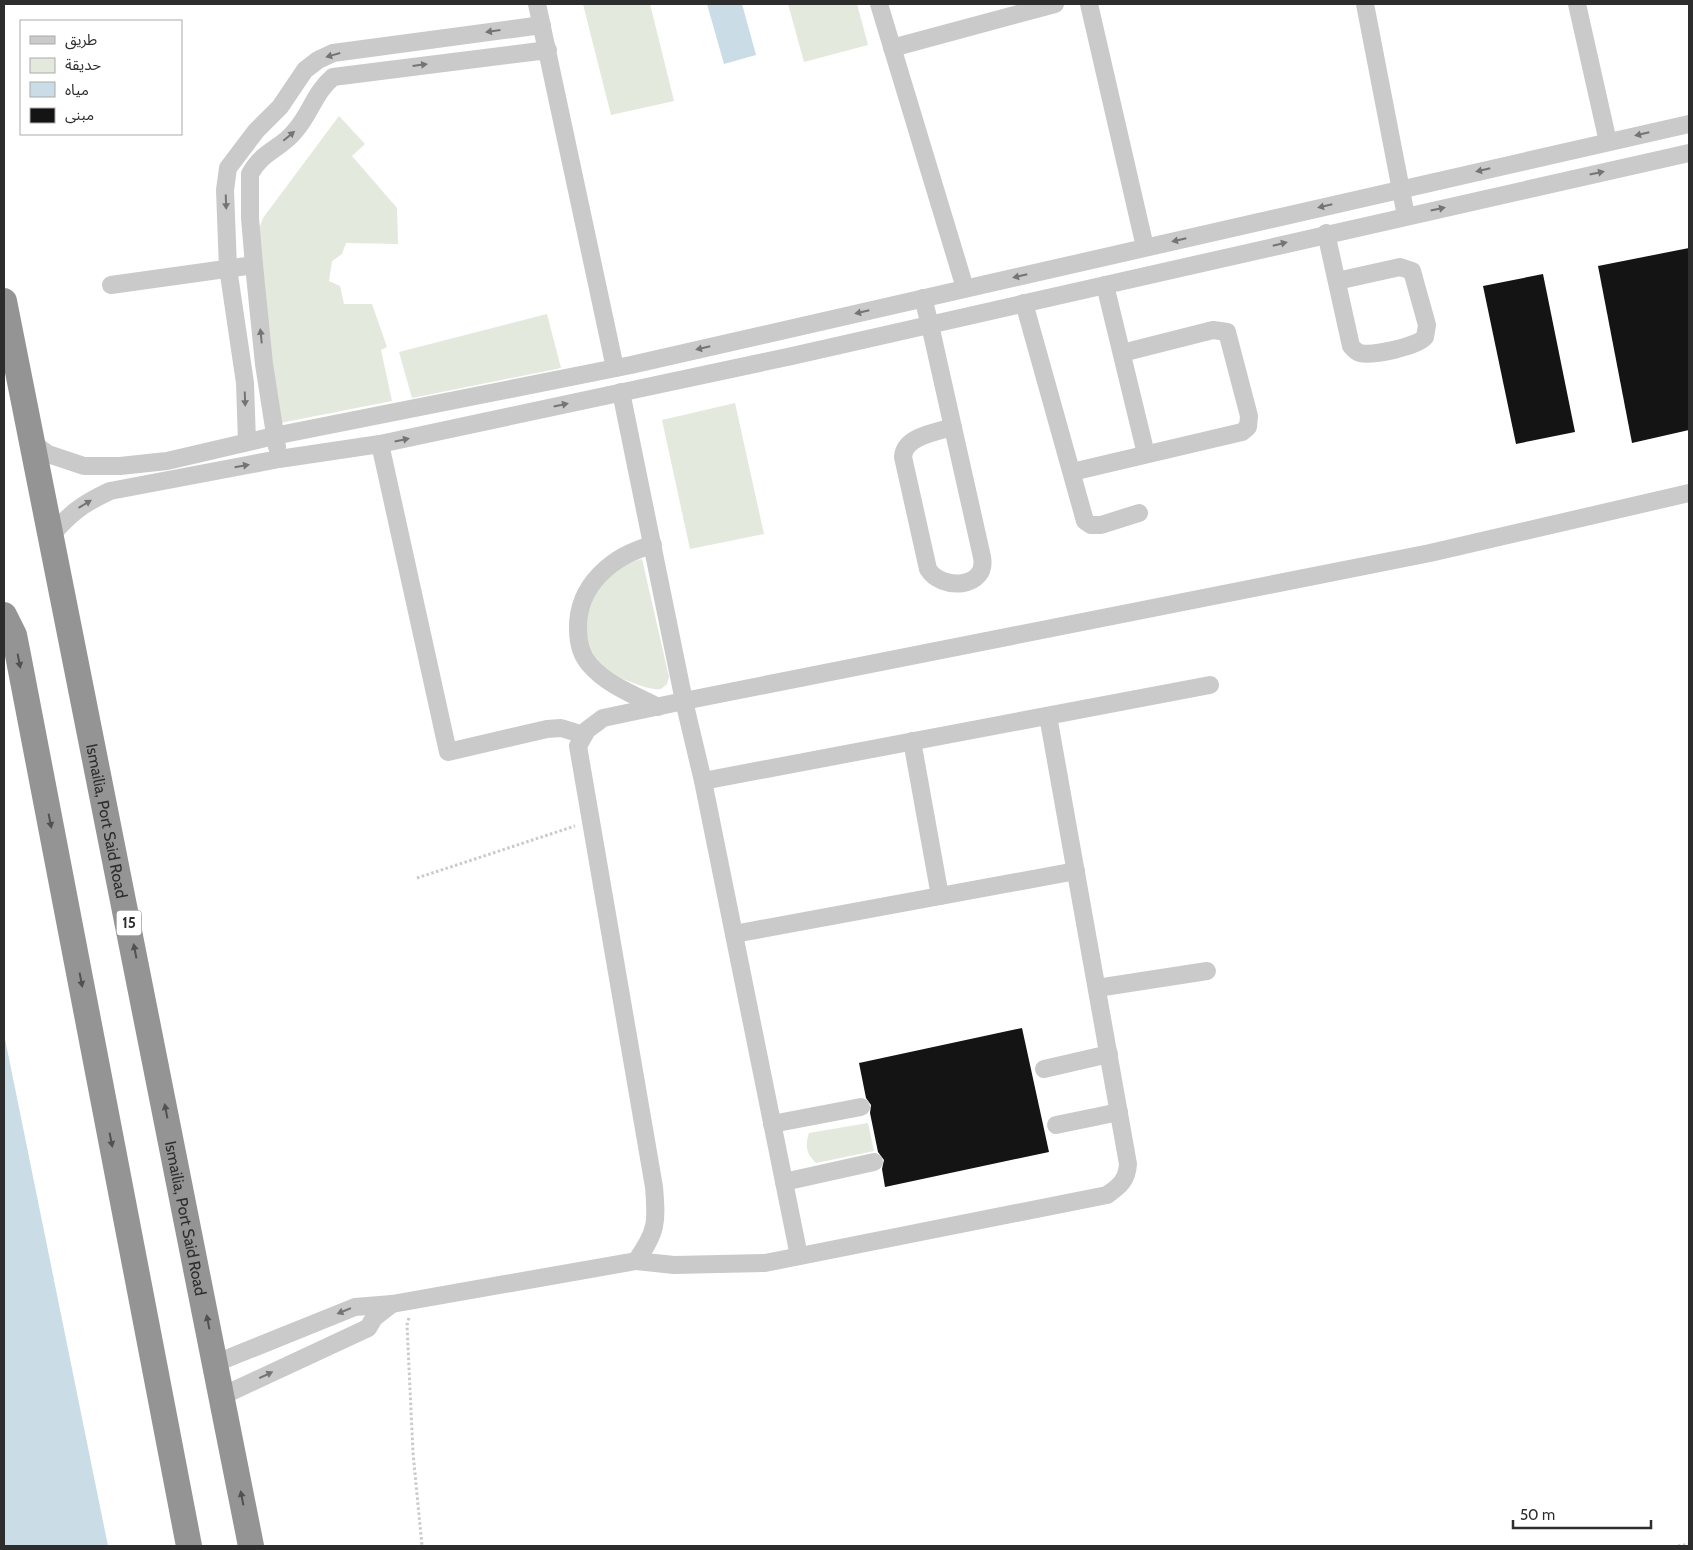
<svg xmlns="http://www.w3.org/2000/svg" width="1693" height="1550" font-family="Cabin,'Noto Sans Arabic',sans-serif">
<rect width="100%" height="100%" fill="#fff"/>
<!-- green -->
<g fill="#e3e9dc">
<polygon points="583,4 650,4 674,101 611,115"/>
<polygon points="788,4 857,4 868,45 804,62"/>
<polygon points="339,116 365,144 352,156 397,208 398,244 346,243 342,254 332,261 329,281 340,286 344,304 372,304 387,347 381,350 392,401 275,424 257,234 263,218"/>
<polygon points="547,314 561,368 412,398 399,352"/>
<polygon points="735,403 764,534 690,549 662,420"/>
<path d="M642 559 669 677 667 684 661 689C650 690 639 685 628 681 560 655 581 573 642 559Z"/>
<path d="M868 1123 874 1151 816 1163C806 1154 805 1145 809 1133Z"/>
</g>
<!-- water -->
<g fill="#cadce6">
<polygon points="707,4 742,4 756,55 724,64"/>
<polygon points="4,1034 108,1546 4,1546"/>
</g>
<!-- building -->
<g fill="#141414">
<polygon points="1689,248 1689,430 1632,443 1598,266"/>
<polygon points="1543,274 1575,432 1516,444 1483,286"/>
<polygon points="1022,1028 1049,1152 885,1187 882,1169 884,1160 878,1152 870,1113 871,1105 866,1098 859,1063"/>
</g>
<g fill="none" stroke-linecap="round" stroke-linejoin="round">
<!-- path -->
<g stroke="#cacaca" stroke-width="3" stroke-dasharray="2.5 2.5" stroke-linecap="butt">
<polyline points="417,878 575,826"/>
<polyline points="409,1318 407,1325 413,1453 422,1546"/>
<polyline points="1678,1546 1689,1544"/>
</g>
<!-- minor -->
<g stroke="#cacaca" stroke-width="18">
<polyline points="537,4 615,368"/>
<polyline points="879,4 965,288"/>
<polyline points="1089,4 1145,247"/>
<polyline points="1365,4 1406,216"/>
<polyline points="1577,4 1608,142"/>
<polyline points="892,48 1055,4"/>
<path d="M1326 233 1351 346C1354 349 1356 352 1360 353 1372 356 1417 347 1425 337L1427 325 1412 271 1400 267 1337 281"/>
<polyline points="111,285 254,265"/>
<polyline points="1105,285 1146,454"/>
<path d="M923 298 930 325 982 557C988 589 941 591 928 569L903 457C904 436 937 432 953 427"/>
<polyline points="1024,303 1085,521 1091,525 1101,525 1139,513"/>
<polyline points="30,441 48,454 84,466 120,466 167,461 274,436 631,365 1689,124"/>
<polyline points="247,442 245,383 228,268 225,190 228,168 256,131 280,107 305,70 318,60 333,53 542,25"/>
<polyline points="380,444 448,752 547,729 561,728 584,735"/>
<path d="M277 447 264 364 254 265 250 218V174C262 151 281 149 295 131 311 113 314 93 333 77L548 50"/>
<polyline points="1072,472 1242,432 1248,427 1249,416 1227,332 1213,330 1122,353"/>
<path d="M50 537C69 514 82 504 110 491L279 459 380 444 792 356 1689 153"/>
<path d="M653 545C613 555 577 585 578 629 578 642 581 655 590 665 607 685 635 695 658 707"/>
<polyline points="912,741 940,896"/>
<polyline points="703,781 1210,685"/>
<polyline points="734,934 1076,871"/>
<polyline points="1097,988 1207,971"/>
<polyline points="1044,1069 1109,1054"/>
<polyline points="772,1124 861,1107"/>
<polyline points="1056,1125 1119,1112"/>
<polyline points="784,1182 874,1162"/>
<polyline points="799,1256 703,781 684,701 1430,553 1689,493"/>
<path d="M636 1261 674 1265 765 1263 1107 1195C1120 1186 1127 1180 1128 1164L1048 716"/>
<path d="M216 1363 355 1307 392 1304 636 1261C657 1232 657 1222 654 1187L578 746 587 730 603 718 684 701 621 392"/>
<polyline points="222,1396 368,1328 374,1318 392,1304"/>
</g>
<!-- highway -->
<g stroke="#949494" stroke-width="26">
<path id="s1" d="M4 301 251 1546"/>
<polyline points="4,615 14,635 18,655 189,1546"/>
</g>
</g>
<!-- one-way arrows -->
<defs><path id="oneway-solid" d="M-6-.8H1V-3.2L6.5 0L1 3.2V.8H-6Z" transform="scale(1.25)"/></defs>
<g fill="#747474">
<use href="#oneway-solid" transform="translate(493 31) rotate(172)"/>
<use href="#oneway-solid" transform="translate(333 55) rotate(164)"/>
<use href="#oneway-solid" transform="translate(420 65) rotate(-7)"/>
<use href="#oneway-solid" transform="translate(1642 134) rotate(167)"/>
<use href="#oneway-solid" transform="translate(289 136) rotate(-40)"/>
<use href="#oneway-solid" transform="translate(1483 170) rotate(167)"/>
<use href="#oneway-solid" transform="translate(1597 173) rotate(-12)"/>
<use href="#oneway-solid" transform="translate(226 202) rotate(88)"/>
<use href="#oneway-solid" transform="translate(1325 206) rotate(167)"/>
<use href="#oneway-solid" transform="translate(1438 209) rotate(-12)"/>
<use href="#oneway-solid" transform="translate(1179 240) rotate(167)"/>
<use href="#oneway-solid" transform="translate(1280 244) rotate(-14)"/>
<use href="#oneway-solid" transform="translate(1020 276) rotate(167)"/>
<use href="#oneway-solid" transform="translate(862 312) rotate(167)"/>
<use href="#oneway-solid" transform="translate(261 336) rotate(-96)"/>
<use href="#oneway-solid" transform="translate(703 348) rotate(167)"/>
<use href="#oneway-solid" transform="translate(245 399) rotate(88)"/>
<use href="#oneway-solid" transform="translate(561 405) rotate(-12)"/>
<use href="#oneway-solid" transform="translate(402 440) rotate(-12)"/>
<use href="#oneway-solid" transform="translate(242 466) rotate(-10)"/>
<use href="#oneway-solid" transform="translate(85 504) rotate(-31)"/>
<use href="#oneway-solid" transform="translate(344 1311) rotate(158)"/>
<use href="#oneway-solid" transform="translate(266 1375) rotate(-25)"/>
</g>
<g fill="#515151">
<use href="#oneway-solid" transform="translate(19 661) rotate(79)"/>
<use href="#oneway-solid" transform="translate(50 821) rotate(79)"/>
<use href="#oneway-solid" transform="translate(135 951) rotate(-101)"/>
<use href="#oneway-solid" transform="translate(81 980) rotate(79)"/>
<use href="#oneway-solid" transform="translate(166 1111) rotate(-101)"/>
<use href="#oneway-solid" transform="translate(111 1140) rotate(79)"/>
<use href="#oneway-solid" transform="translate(208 1322) rotate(-101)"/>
<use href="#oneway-solid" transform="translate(242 1498) rotate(-101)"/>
</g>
<g text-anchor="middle" stroke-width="5" stroke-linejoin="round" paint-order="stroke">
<!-- shield labels -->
<rect fill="#fff" stroke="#6c6c6c" stroke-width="1" x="116.5" y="910.5" width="25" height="25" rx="4"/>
<g font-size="15" font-weight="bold" fill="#2d2d2d">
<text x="129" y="928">15</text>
</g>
<!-- street labels -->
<g font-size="16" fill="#2d2d2d" stroke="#fff">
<text dy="6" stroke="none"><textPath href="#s1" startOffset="530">Ismailia, Port Said Road</textPath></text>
<text dy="6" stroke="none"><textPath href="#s1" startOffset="935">Ismailia, Port Said Road</textPath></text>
</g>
</g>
<!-- border -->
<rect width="1693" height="1550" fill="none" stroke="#2d2d2d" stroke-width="10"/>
<!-- legend -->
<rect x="20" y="20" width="162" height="115" fill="#ffffff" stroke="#ababab"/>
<rect x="30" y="36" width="25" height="8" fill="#cacaca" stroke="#ababab"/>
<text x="65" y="45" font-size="15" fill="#2d2d2d">طريق</text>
<rect x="30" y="58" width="25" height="15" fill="#e3e9dc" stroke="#ababab"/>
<text x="65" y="70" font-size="15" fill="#2d2d2d">حديقة</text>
<rect x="30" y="82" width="25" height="15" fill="#cadce6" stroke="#ababab"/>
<text x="65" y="95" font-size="15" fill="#2d2d2d">مياه</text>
<rect x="30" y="108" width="25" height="15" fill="#141414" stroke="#ababab"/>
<text x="65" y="120" font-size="15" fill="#2d2d2d">مبنى</text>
<!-- scale -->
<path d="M1513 1520v8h138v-8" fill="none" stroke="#2d2d2d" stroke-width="2.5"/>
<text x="1520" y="1520" font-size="15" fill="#2d2d2d" stroke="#ffffff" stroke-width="4" paint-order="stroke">50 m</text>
</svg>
